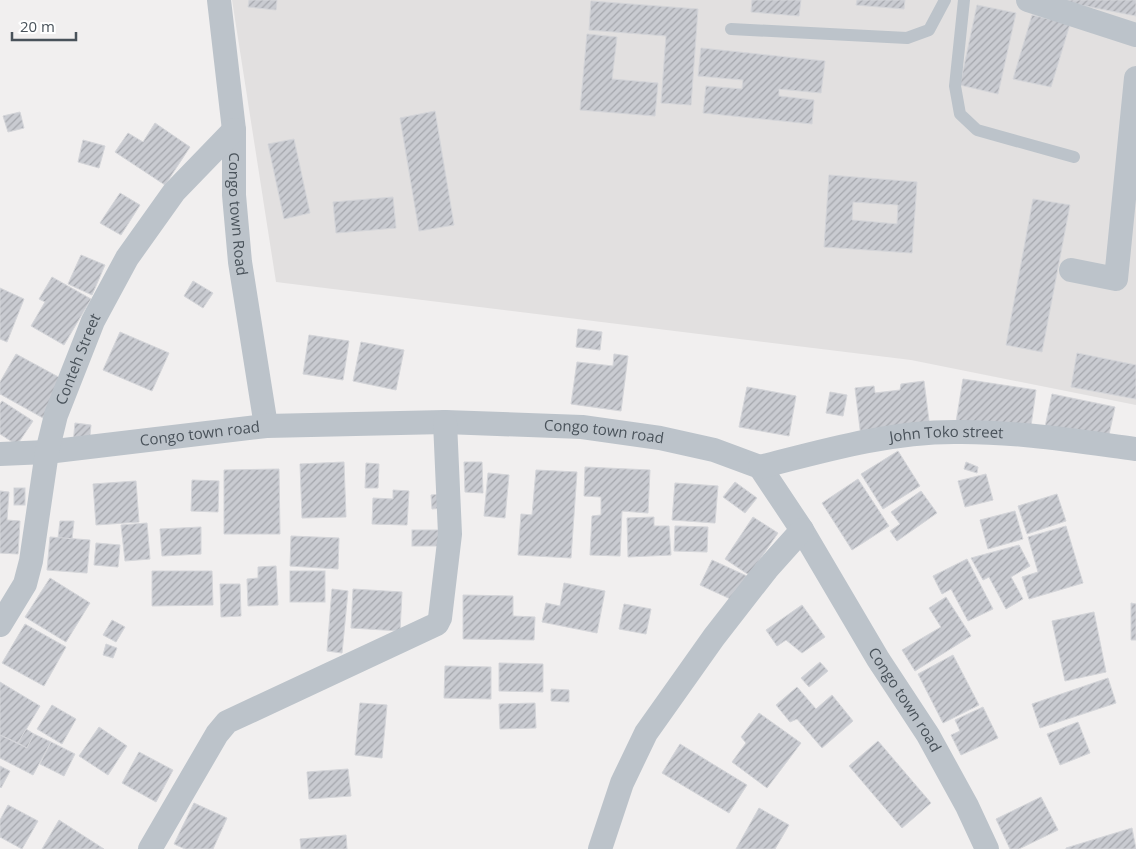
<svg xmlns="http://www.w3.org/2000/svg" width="1136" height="849" font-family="'Open Sans',sans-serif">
<defs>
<pattern id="building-hatch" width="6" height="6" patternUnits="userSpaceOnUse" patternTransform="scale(1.25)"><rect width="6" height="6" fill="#c9cbd1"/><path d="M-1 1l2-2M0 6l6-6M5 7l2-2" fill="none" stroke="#a5a7ad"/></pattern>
</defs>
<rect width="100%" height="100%" fill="#f1efef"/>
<!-- education -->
<polygon fill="#e2e0e0" points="232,0 1136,0 1136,405 911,360 276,282"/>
<!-- building -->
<g fill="url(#building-hatch)" stroke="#d4d5d9" fill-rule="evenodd">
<polygon points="249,0 277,0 276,10 248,7"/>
<polygon points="752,0 801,0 799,16 751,12"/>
<polygon points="857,0 905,0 904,9 856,5"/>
<polygon points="1055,0 1136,0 1136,16"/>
<polygon points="591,1 698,9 691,105 661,103 666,36 589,30"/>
<polygon points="977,5 1016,13 998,94 960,85"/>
<polygon points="1032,15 1070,24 1051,87 1013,79"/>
<polygon points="587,34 617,37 612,79 658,83 655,116 580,110"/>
<polygon points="701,48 825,61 821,93 779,89 779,96 814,100 812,124 703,113 706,86 742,89 743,80 698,76"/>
<polygon points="435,111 454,225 419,231 400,118"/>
<polygon points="20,112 24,128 8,132 3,116"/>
<polygon points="155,123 190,147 165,185 115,152 128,133 143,142"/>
<polygon points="294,139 310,213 284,219 268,144"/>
<polygon points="83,140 105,146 99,168 78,162"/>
<path d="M829 175 917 182 912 253 824 247ZM853 202 898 205 897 224 852 220Z"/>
<polygon points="120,193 140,205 121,235 100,223"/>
<polygon points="393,197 396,228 336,233 333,202"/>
<polygon points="1033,199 1070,205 1042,352 1006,345"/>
<polygon points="81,255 105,265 92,295 68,284"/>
<polygon points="52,277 91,299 64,345 31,326 45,302 39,299"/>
<polygon points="193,281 213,293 203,308 184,296"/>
<polygon points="0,288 24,299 7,342 0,339"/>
<polygon points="578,329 602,332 600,350 576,347"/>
<polygon points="120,332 169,353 152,391 103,370"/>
<polygon points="309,335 349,341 343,380 303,374"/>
<polygon points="361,342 404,350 396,390 353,381"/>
<polygon points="1077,353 1136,365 1136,399 1071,387"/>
<polygon points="16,354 64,380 43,418 0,394 0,382"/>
<polygon points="614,354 628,356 621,411 571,404 577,362 613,366"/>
<polygon points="963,379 1036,390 1030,433 956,422"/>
<polygon points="924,381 930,429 861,437 855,388 874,386 875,393 900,390 901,384"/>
<polygon points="747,387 796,396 789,436 739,427"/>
<polygon points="830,392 847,395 843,416 826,413"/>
<polygon points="1052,394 1115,407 1108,439 1045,427"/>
<polygon points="2,401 33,421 17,445 0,434 0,404"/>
<polygon points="75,423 91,425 89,445 73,444"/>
<polygon points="898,451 920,486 883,509 861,474"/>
<polygon points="344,462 346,517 302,518 300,464"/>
<polygon points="464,462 482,462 483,493 465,492"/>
<polygon points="966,462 978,467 977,473 964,469"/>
<polygon points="366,463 379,464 378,488 365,488"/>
<polygon points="585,467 650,470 648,513 622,511 620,556 590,555 592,516 601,515 601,497 584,496"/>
<polygon points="279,469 280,534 224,534 224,470"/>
<polygon points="536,470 577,472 571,558 518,555 521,514 532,515"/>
<polygon points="488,473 509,475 505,518 484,516"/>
<polygon points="986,474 993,500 965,507 958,481"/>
<polygon points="858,479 889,526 852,550 822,503"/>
<polygon points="192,480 219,481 218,512 191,511"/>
<polygon points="136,481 139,522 96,525 93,484"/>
<polygon points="735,482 757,498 745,513 723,497"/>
<polygon points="675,483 718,486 715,523 672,520"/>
<rect x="14" y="488" width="11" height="17"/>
<polygon points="393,490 409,491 407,525 372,524 373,498 393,499"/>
<polygon points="0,491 9,492 7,520 20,521 18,554 0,553"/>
<polygon points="921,491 937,513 897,541 890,531 900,524 891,512"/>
<polygon points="443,494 444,508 432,509 431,495"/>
<polygon points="1057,494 1066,521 1027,534 1018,506"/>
<polygon points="1015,511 1023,539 988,549 980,520"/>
<polygon points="654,517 654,526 669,526 671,555 628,557 627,518"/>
<polygon points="753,517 778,533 749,575 725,559"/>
<polygon points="60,521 74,521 72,539 58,538"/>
<polygon points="147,523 150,559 125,561 121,525"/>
<polygon points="675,526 708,527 707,552 674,551"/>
<polygon points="1066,526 1083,583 1029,599 1022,577 1038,572 1028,537"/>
<polygon points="201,527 201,554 162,556 160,529"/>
<rect x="412" y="530" width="32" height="16"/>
<polygon points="291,536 339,538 338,569 290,566"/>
<polygon points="50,537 90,540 87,573 47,570"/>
<polygon points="96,543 120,545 118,567 94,565"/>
<polygon points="1019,545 1030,566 1011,577 1023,599 1006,609 989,577 983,580 971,558"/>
<polygon points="967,559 993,609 968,621 951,589 942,594 933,576"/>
<polygon points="712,560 749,577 737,602 700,585"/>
<polygon points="276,566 278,605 248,606 247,579 258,578 258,567"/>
<polygon points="152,571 212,571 213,605 152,606"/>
<rect x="290" y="571" width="35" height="31"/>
<polygon points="50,578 90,603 66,642 25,617"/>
<polygon points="564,583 605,591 597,633 542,622 546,603 560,606"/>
<polygon points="220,584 240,584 241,616 221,617"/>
<polygon points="332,589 348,591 342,653 327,651"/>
<polygon points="353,589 402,592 400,631 351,628"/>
<polygon points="463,595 513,596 513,616 535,617 534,640 463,639"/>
<polygon points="946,597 971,636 915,671 902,650 941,627 929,608"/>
<polygon points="1131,603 1136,604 1136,640 1131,640"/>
<polygon points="624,604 651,609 646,634 619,629"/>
<polygon points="802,605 825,637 802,653 786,640 777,646 766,630"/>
<polygon points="1094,612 1106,672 1065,681 1052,621"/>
<polygon points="112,620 125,627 116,642 103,635"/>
<polygon points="25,624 66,647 44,686 2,663"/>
<polygon points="106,644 117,648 113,658 103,655"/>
<polygon points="953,655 979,705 943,723 918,674"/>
<polygon points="820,662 828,671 809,687 801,678"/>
<polygon points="499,663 543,664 543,692 499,691"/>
<polygon points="445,666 491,667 491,699 444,698"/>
<polygon points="1108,678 1116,703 1040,728 1032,704"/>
<polygon points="0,682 40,706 18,743 0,735"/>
<polygon points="797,687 816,709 832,695 853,721 822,748 797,719 790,722 776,705"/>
<polygon points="551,689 569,690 569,702 551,701"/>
<polygon points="360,703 387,705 382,758 355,755"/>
<polygon points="535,703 536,728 500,729 499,704"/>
<polygon points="52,705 76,719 62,744 37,729"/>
<polygon points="983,707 998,738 961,755 951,735 960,731 955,720"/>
<polygon points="759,713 801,743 767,788 732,762 746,743 741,737"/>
<polygon points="1078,722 1090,753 1060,765 1047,734"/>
<polygon points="99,727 127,746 108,775 79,756"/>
<polygon points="26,729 34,734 27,748 18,743"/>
<polygon points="34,734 51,742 33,775 0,758 0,735 27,748"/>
<polygon points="878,741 931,803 902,828 849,766"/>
<polygon points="51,742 75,754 64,776 40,764"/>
<polygon points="680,744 747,785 729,813 662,773"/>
<polygon points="139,752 173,770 156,802 122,783"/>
<polygon points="0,766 10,771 1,788 0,787"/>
<polygon points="348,769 351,796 309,799 307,772"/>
<polygon points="1041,797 1058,830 1019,849 1010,849 996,819"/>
<polygon points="194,803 227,818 213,849 185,849 174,844"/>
<polygon points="8,805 38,821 22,849 0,837 0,820"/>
<polygon points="759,808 789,825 775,849 736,849"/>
<polygon points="59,820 104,849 42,849"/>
<polygon points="1132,828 1136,849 1066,849 1066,848"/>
<polygon points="346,835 347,849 301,849 300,839"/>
</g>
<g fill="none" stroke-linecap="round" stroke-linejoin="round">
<!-- lane -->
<g stroke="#bcc3ca" stroke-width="12">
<polyline points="964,0 955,86 960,114 977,130 1074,157"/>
<polyline points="731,29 907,38 929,30 945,0"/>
</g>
<!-- street -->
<g stroke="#bcc3ca" stroke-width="24">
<path id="s1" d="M219 0 234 130V195L240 262 266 426"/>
<polyline points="1028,0 1136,35"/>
<polyline points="1071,270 1116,279 1136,78"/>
<path id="s2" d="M0 454 47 452 266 426 445 422 582 427 660 438 714 450 760 467 802 530 878 659 928 735 967 806 987 849"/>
<path id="s3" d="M760 467C823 451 888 432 954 432 1014 431 1076 441 1136 449"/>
<path id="s4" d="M0 625 25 584 31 561 47 452 56 415 93 321 127 258 174 192 234 130"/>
<polyline points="150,849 217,734 227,722 437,624 440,618 450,534 445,422"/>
<polyline points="600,849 622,783 646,733 714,637 767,569 802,530"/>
</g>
</g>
<g text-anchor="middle" stroke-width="4" stroke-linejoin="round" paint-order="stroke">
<!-- street labels -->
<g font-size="15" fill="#49525a" stroke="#fff">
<text dy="5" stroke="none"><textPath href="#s1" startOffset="215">Congo town Road</textPath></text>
<text dy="5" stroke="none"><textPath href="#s4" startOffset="280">Conteh Street</textPath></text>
<text dy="5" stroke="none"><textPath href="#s2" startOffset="606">Congo town road</textPath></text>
<text dy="5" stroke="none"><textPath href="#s2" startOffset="201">Congo town road</textPath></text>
<text dy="5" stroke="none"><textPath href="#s3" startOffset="190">John Toko street</textPath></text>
<text dy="5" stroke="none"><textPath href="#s2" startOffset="1041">Congo town road</textPath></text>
</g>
</g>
<!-- scale -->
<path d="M12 32v8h64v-8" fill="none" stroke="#49525a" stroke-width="2.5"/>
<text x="20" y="32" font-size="15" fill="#49525a" stroke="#ffffff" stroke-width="4" paint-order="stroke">20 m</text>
</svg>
